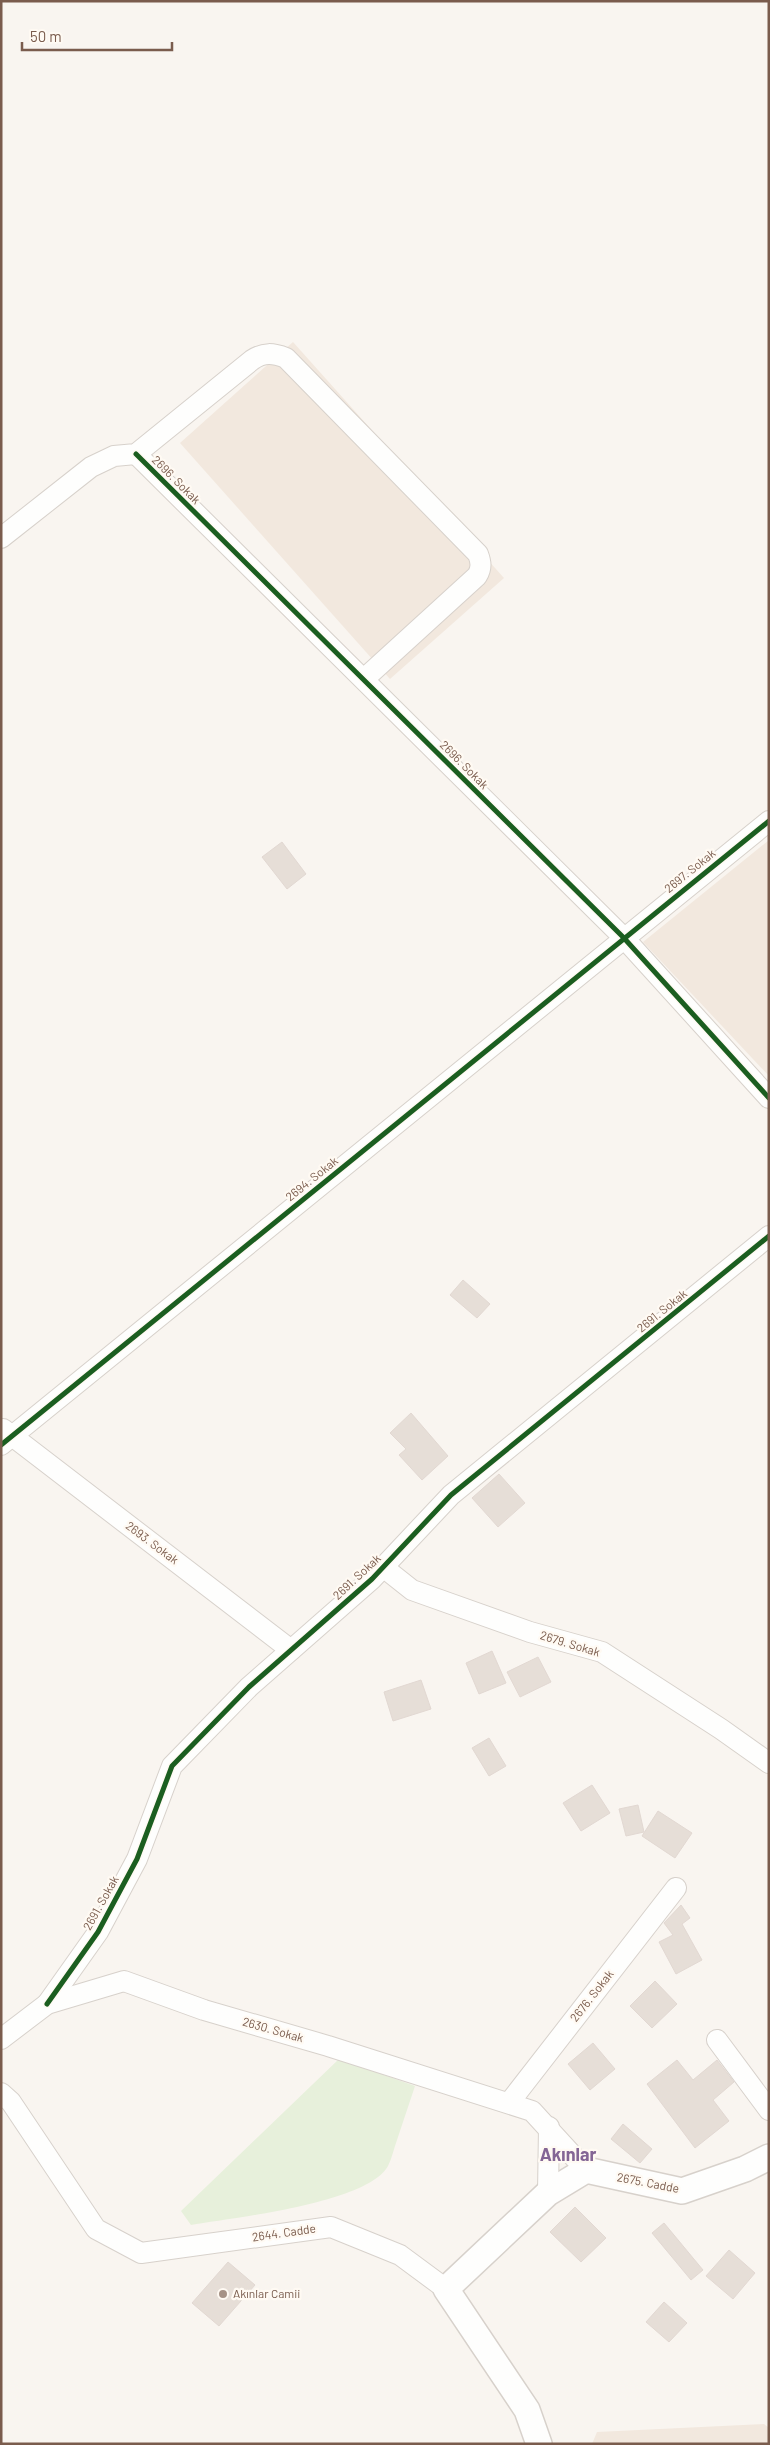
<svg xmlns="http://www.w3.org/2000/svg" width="770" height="2445" font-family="Barlow,sans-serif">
<rect width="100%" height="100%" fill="#f9f5f0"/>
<!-- residential -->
<g fill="#f2e8de">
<polygon points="293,342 504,578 390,679 180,443"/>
<polygon points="769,840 769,1076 643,942"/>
<polygon points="764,2424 769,2428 769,2444 592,2444 597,2432"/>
</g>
<!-- green -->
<path fill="#e7f0db" d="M339 2059 415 2086C409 2104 403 2122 397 2140 394 2148 392 2158 388 2166 368 2203 233 2218 191 2225L181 2211Z"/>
<!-- building -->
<g fill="#e6ded7" stroke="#e2d8d2">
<polygon points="282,842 306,874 287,889 262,857"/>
<polygon points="463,1280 490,1304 477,1318 450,1295"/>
<polygon points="411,1413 448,1456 422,1480 399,1455 406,1449 390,1433"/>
<polygon points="499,1474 525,1503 498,1527 472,1498"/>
<polygon points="492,1651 506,1683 479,1694 466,1663"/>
<polygon points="538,1657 551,1682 520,1697 507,1672"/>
<polygon points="421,1680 431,1709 393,1721 384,1692"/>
<polygon points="489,1738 506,1766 489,1776 472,1748"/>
<polygon points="592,1785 610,1813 581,1831 563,1803"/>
<polygon points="638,1805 644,1832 626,1836 619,1809"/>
<polygon points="658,1811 692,1833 675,1858 642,1836"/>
<polygon points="681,1905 690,1918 682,1924 702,1960 676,1974 659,1942 673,1935 664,1923"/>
<polygon points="655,1981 677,2004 652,2028 630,2006"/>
<polygon points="593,2043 615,2069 590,2090 568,2064"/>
<polygon points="677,2060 693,2080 717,2060 734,2082 713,2100 729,2121 695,2148 647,2084"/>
<polygon points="623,2124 652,2149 640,2163 611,2139"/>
<polygon points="575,2207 606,2238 581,2262 550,2232"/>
<polygon points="664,2223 703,2270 691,2280 652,2233"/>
<polygon points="729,2250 755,2273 733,2299 706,2276"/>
<polygon points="228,2262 255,2285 219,2326 192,2303"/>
<polygon points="664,2302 687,2323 669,2342 646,2322"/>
</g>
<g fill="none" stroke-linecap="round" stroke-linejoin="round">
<defs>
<g id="minor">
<polyline points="136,454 623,937 769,1098"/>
<path d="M1 538 91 467 114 456 136 454 252 360C264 352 273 353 286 358L478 554C481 562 482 568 477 576L364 679"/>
<polyline points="3,1429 291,1650"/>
<polyline points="1,1445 769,821"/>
<polyline points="383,1567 412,1590 530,1632 602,1652 721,1729 769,1763"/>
<polyline points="47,2004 98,1932 137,1859 172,1766 249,1687 372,1579 451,1495 769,1236"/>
<polyline points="1,2039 47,2004 124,1981 204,2010 328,2046 532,2111 586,2170"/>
<polyline points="717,2040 769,2110"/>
<polyline points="1,2093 11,2102 96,2229 141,2253 331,2227 400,2255 446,2289"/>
<polyline points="509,2103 676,1888"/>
<polyline points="548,2193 549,2127"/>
</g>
<polyline id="tertiary" points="539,2444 527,2410 446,2289 548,2193 586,2170 682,2191 745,2169 769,2157"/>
</defs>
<!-- minor casing -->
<use href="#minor" stroke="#d7d1cb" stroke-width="22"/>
<!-- tertiary casing -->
<use href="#tertiary" stroke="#d7d1cb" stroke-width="28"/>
<!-- minor -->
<use href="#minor" stroke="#fefefd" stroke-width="20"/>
<!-- tertiary -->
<use href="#tertiary" stroke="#fefefd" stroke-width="25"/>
<defs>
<g id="cycleway">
<polyline points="136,454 623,937 769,1098"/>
<polyline points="1,1445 769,821"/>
<polyline points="47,2004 98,1932 137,1859 172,1766 249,1687 372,1579 451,1495 769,1236"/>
</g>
</defs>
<!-- cycleway casing -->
<use href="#cycleway" stroke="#fffaf3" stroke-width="8"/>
<!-- cycleway -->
<use href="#cycleway" stroke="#1b5e20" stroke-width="5"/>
</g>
<!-- markers -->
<circle fill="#a69286" stroke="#fffaf3" stroke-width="2" cx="223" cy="2294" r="5"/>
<g text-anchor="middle" stroke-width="4.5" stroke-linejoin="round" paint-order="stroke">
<!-- street labels -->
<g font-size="12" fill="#7a5c4d" stroke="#fffaf3">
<text transform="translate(176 480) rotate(45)" y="4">2696. Sokak</text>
<text transform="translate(464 765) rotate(45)" y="4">2696. Sokak</text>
<text transform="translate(690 871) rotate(-39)" y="4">2697. Sokak</text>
<text transform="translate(312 1179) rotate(-39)" y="4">2694. Sokak</text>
<text transform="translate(662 1311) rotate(-39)" y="4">2691. Sokak</text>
<text transform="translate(152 1543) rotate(37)" y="4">2693. Sokak</text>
<text transform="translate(357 1577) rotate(-43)" y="4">2691. Sokak</text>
<text transform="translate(570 1644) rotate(17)" y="4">2679. Sokak</text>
<text transform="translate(101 1903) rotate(-61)" y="4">2691. Sokak</text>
<text transform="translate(592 1996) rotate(-52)" y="4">2676. Sokak</text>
<text transform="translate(273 2030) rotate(16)" y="4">2630. Sokak</text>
<text transform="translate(648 2183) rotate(11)" y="4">2675. Cadde</text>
<text transform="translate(284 2233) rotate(-8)" y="4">2644. Cadde</text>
</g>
<!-- poi labels -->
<g font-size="12" fill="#7a5c4d" stroke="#fffaf3" text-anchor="start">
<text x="233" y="2298">Akınlar Camii</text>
</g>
<!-- district labels -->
<g font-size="18" font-weight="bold" fill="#846695" stroke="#fffaf3">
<text x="568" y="2161">Akınlar</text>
</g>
</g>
<!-- border -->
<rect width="770" height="2445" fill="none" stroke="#7a5c4d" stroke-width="5"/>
<!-- scale -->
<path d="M22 42v8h150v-8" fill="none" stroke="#7a5c4d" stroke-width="2.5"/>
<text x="30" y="42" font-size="15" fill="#7a5c4d" stroke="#fffaf3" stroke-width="4" paint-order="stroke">50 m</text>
</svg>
